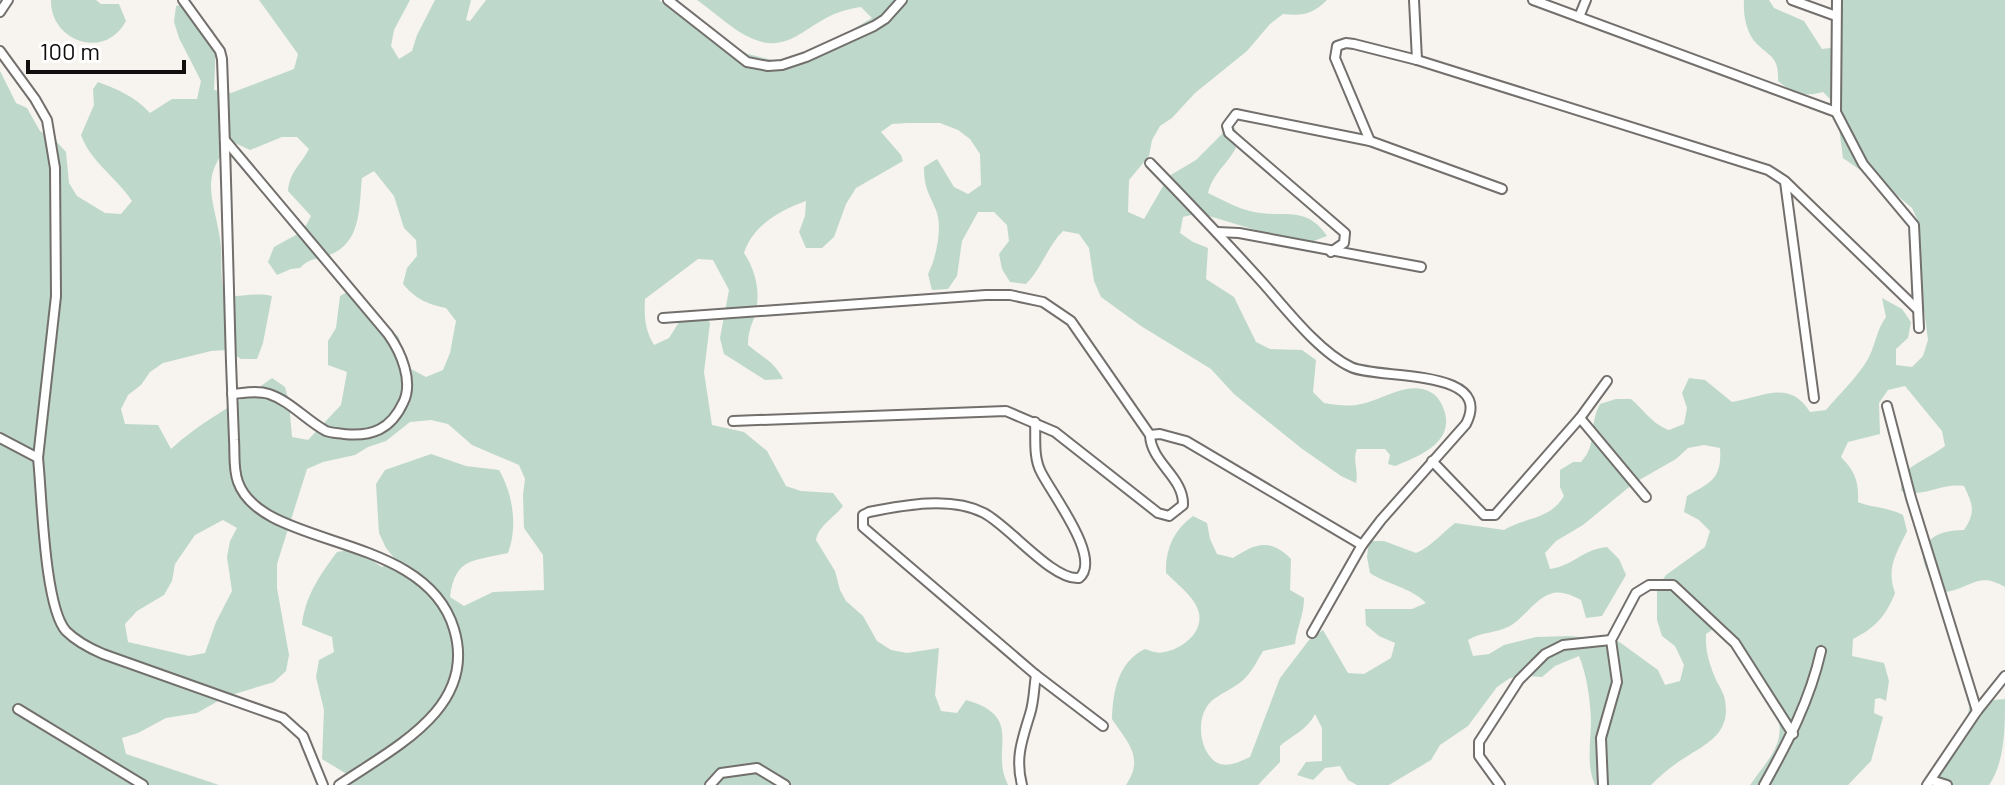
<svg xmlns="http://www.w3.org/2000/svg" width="2005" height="785" font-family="Barlow,sans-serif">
<rect width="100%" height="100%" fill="#f7f3ef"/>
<!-- green -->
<g fill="#bed9cc" fill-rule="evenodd">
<path d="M51 0H96L101 4H119L126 21C105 61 50 41 51 0Z"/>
<path d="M259 0H410L394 30 391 46 399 59 412 51 417 35 435 0H471L466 20 470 21 486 0H659L732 47 748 54 781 62 831 42 872 18 861 7C848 9 837 12 826 18 804 30 785 50 759 41 736 34 716 13 697 0H1327C1313 14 1303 16 1283 14L1270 24 1247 51 1195 93 1172 118 1160 126 1152 140 1149 156 1129 180 1128 212 1144 219 1169 176 1196 160 1232 124 1240 137C1233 162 1214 169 1208 193 1223 200 1238 209 1254 212 1285 218 1306 205 1327 236L1311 242H1295L1199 213 1183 217 1180 233 1193 242 1208 248 1206 279 1234 297 1256 342 1270 349 1302 350 1316 360 1313 392 1324 403C1336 405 1349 407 1361 404 1383 400 1409 379 1432 393 1439 397 1443 406 1445 413 1453 444 1417 457 1395 466L1388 464 1390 455 1385 449H1357C1352 460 1359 471 1356 483L1341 476 1301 448 1234 394 1211 369 1141 326 1101 297 1094 281 1089 248 1079 234 1063 231C1047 247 1042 268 1026 284L1010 282 1002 269 999 254 1009 241 1007 225 994 212H978L962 241 957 276 948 289 932 290 928 274C936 259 943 227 936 210 929 193 924 188 924 167L937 159 954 187 968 194 981 185 980 154 970 139 958 130 940 123H907L892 124 881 132 901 155 903 161 856 188 846 204 834 237 822 248H806L799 232 805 216 806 201C780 210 752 226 744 253 756 271 761 293 755 315 751 327 748 332 748 345 763 358 774 361 783 379L765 380 724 354 720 338 729 290 713 260 698 259 645 299C644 317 645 330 654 345L669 338 686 311 701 310 710 323 704 372 712 425 744 432 767 451 786 486 801 491 833 493 843 506C834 518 819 525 816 540L835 571 840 590 846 601 863 616 877 641 891 650 907 653 939 648 935 695 941 711 957 713 966 700C1026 717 989 749 1008 785H342L350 776 322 759 324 710 316 677 319 660 334 652 332 637 302 625C305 596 320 575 337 552L354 549 382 567 396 560 386 548 379 533 376 484 385 470 431 454 466 466 499 470C513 494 518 527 508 553 474 561 455 557 450 597L464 606 493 592 544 590 543 555 524 528 523 495 525 479 519 465 472 445 448 424 431 420 410 422 386 441 368 447 355 455 323 462 307 469 277 564V588L289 655 286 671 274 682 225 697 197 713 166 718 138 733 122 738 126 754 219 785H0V71L16 103 27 108 40 131 55 140 66 152 69 183 77 196 105 213 121 214 132 201C116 177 90 161 81 135L94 105 93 89 98 82C119 90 134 96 150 113L172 99H197L201 81 179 38 174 22 176 6 192 2 206 26 213 30 216 43 214 90 231 93 294 69 298 54ZM282 137H297L309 149C300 166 290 171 288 191L311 216 303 231 274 247 268 262 277 275 291 269 300 268C309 257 322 259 334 253 362 239 359 204 362 178L374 171 394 196 404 228 416 240 417 256 407 268 403 284C416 299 427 304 446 308L456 321 450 353 443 370 426 377 411 369 398 336 384 326 354 288 340 296 336 328 328 341V365L347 372 341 405 308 440 292 437 289 402 285 387 272 378C239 403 202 420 171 449L158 425 125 424 121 409 128 395 141 385 150 372 163 363 211 351 227 350 241 359H257L263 343 272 296C256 292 242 297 225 296 220 279 222 264 221 247 217 204 195 178 233 142L250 150ZM223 520 237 528 230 541 227 557 232 591 216 622 205 653 189 656 128 642 125 624 137 611 164 595 172 581 175 564 195 535Z"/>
<path d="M1744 0H1769L1774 8 1804 21 1822 49 1839 47 1836 0H2005V587C1977 571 1973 588 1945 592 1912 565 1915 530 1964 530 1976 512 1973 505 1964 486 1938 483 1927 498 1901 491L1902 475C1915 462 1931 457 1945 446L1942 431 1905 386 1888 390 1879 403 1880 434 1848 442 1841 457C1855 471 1859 482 1858 502 1873 508 1888 507 1903 515L1907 531C1896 555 1886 567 1895 593 1886 616 1875 628 1853 639L1852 656 1884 663 1889 681 1886 701 1880 698 1875 699 1874 713 1883 717 1871 761 1848 785H1750C1769 758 1790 740 1774 707L1719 625 1706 634C1705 652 1710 666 1717 682 1720 687 1724 694 1725 700 1731 733 1708 743 1686 757 1674 764 1661 775 1651 785H1595C1586 765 1591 741 1591 720 1590 698 1587 676 1579 656L1555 666 1542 677 1528 676 1510 678 1497 687 1468 726 1440 745 1431 760 1389 785H1357L1348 780 1340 766 1325 768 1313 780 1297 775 1306 762 1322 761V728L1315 714C1307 730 1294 734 1280 746V762L1258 785H1126C1145 757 1127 742 1112 719 1113 691 1118 662 1145 649 1151 651 1158 654 1164 652 1182 649 1203 633 1199 613 1196 598 1177 584 1166 573 1165 549 1174 530 1193 516L1207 523 1210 539 1217 554 1233 558C1256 543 1270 538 1291 559L1290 590 1304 598C1304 615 1297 627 1295 644L1263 651C1258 659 1253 670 1246 677 1236 689 1213 695 1206 708 1196 724 1201 757 1220 764 1230 767 1241 761 1250 757L1280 678 1309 640 1323 630 1348 673 1364 674 1391 658 1395 643 1379 636 1366 625 1365 609H1412L1426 603C1410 587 1388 585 1370 573L1367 557 1369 541H1384L1416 553C1432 546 1441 534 1455 523L1504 530C1525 517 1550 520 1564 496L1560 487V470L1573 462H1581C1598 444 1588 426 1600 404L1616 399H1631C1645 411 1651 423 1669 430L1684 424 1687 408 1682 393 1689 378 1705 380 1732 402C1764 397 1789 379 1810 412L1826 410C1840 393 1857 378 1868 359 1876 344 1876 331 1886 317L1882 298 1902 309 1911 322 1908 338 1896 349V365L1912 367 1923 356 1928 340 1919 273V223L1912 208 1899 197 1843 158 1836 105 1823 92C1804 97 1794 94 1778 81 1779 58 1772 58 1757 44 1746 33 1743 14 1744 0ZM1704 445 1720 448C1722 479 1711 482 1687 496L1684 512 1699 520 1710 531 1705 547 1666 575 1657 588V620L1662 636 1675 646 1684 665 1680 681 1665 685 1658 670 1618 641 1570 636 1536 637 1504 645 1489 654 1473 656 1468 640C1482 631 1495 634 1510 626 1524 618 1535 599 1550 594 1561 590 1571 595 1581 600L1586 618 1602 616 1626 575 1619 559 1607 547C1583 549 1573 566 1550 569L1545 553 1556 541 1583 525 1634 483 1676 459 1688 448Z"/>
<path d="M2005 699C2005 728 2005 762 1989 785H1926L1968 718 1969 707 1984 701Z"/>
</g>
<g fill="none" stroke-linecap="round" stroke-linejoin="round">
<defs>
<g id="minor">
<path d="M183 0 220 51 222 59C226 160 228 261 231 362 232 388 233 414 234 440 235 454 233 469 238 482 262 550 425 531 454 629 478 708 393 748 339 785"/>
<polyline points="668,0 747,62 768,66 782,65 806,57 874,26 885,19 902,0"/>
<polyline points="1414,0 1417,60"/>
<polyline points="1533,0 1836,112 1863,164 1914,225 1919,328"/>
<polyline points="1792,0 1836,16"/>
<polyline points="0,12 8,0"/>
<polyline points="1579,17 1586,0"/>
<polyline points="0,51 35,99 47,120 55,168 56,296 38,458"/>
<polyline points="1836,112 1837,0"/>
<path d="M225 140 388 334C401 352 414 382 403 403 391 429 372 437 344 434 337 433 331 433 326 431 306 420 290 401 269 394 257 390 244 393 232 394"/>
<polyline points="1370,141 1335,58 1337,46 1346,43 1354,44 1417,60 1768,170 1785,181 1916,308"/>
<path d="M1150 163C1188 202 1226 242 1263 283 1286 309 1319 352 1351 367 1378 380 1495 367 1466 424L1381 520 1362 545 1312 633"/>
<polyline points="1785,182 1814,398"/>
<polyline points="1217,232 1239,233 1421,267"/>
<polyline points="1331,252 1344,243 1345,233 1229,133 1227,126 1236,114 1370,141 1502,189"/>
<path d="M663 318 986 295H1010L1043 302 1071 321 1150 435C1151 463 1184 477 1183 505L1169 516 1158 513 1055 432 1006 411 733 421"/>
<polyline points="1887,406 1911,498 1977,711"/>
<polyline points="1580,418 1646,497"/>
<path d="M1035 422C1036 438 1033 457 1041 472 1051 493 1103 559 1079 578 1053 581 1009 526 984 513 951 496 904 505 869 512L863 515V527L1036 675 1103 726"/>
<polyline points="1150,435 1160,434 1186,441 1362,545"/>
<path d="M0 438 38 458C42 495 44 606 66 631 77 642 89 648 103 654L283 718 303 736 323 785"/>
<polyline points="1432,461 1484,515 1495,515 1580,418 1607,381"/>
<polyline points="18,709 143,785"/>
<polyline points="1931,780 1947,785"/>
<polyline points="710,785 721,773 757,768 785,785"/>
<path d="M1022 785C1015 758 1022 740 1030 714 1034 702 1034 687 1036 675"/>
<polyline points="1500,785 1479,756 1479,742 1519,680 1545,654 1563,645 1611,640"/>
<polyline points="1603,785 1601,738 1617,682 1611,640 1636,593 1649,585 1673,585 1735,643 1793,734"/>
<path d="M1764 785C1788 742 1810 700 1821 651"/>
<polyline points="1927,785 1977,711 2005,676"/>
</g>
</defs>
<!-- minor casing -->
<use href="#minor" stroke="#726f6c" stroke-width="12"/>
<!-- minor -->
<use href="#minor" stroke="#fff" stroke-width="8"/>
</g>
<!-- scale -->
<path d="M28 60v12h156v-12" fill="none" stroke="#100f0e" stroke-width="4"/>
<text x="40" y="60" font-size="24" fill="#100f0e" stroke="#ffffff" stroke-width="6" paint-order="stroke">100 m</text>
</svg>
